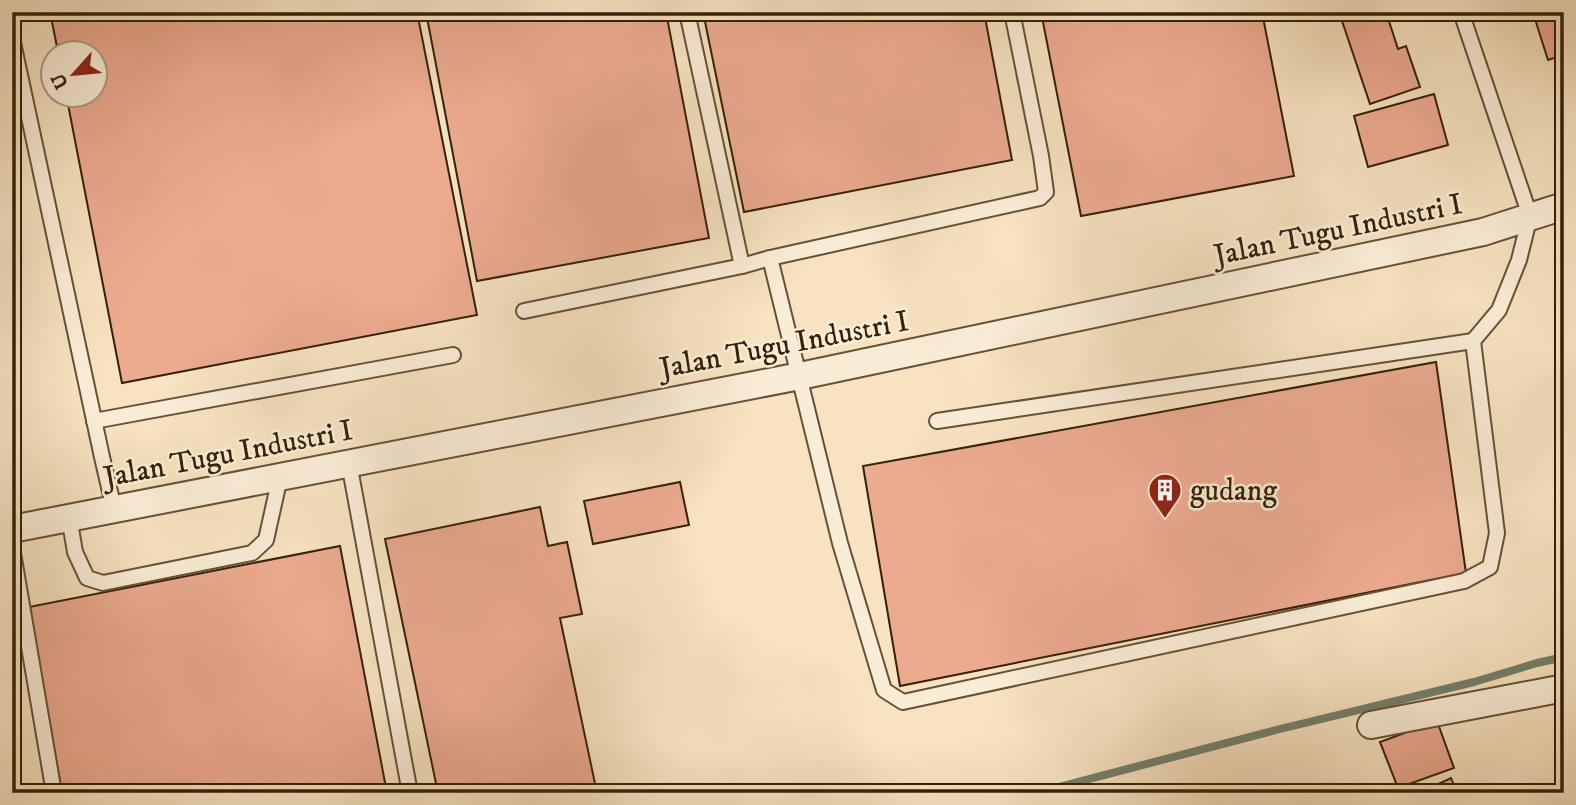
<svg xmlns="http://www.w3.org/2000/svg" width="1576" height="805" font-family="'IM FELL DW Pica',serif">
<rect width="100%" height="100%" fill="#f7e3c1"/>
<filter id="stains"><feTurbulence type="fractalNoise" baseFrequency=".00286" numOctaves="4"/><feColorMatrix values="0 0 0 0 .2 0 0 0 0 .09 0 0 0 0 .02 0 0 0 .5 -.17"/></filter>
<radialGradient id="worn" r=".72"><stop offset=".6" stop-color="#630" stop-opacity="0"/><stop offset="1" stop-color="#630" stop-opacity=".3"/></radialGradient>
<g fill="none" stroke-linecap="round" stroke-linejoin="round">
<!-- stream -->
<polyline stroke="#747f6d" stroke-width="8" points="1036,793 1276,730 1474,682 1537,663 1564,657"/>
</g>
<!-- building -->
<g fill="#ecaa8f" stroke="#352009" stroke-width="2">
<polygon points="50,12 417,12 477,315 122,383 66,94 94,94 94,52 58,52"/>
<polygon points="426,12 666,12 709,238 477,281"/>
<polygon points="703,12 984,12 1012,160 744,212"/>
<polygon points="1041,12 1262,12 1294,176 1081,216"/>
<polygon points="1339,12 1386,12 1398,49 1406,46 1420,87 1370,104"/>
<polygon points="1547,12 1564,12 1564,55 1548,60 1534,16"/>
<polygon points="1434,94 1448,145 1368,167 1354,116"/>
<polygon points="1436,362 1466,573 900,686 863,466"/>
<polygon points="680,482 689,525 593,544 584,501"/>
<polygon points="540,507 548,546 567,542 582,614 560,618 597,793 438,793 385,539"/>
<polygon points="340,546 387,793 62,793 29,607"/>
<polygon points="1437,721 1454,768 1398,788 1380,742"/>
<polygon points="1451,778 1457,793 1419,793"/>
</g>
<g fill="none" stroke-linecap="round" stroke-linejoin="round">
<defs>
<g id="service">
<polyline points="687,12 742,266"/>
<polyline points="12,38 102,457 114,509"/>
<polyline points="770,258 840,543 884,690 903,702 1464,581 1490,567 1497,533 1473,341 1499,310 1519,260 1530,216 1461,12"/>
<polyline points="524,311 742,266 770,258 1040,198 1046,192 1041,156 1012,12"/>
<polyline points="94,421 453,355"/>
<polyline points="937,421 1473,341"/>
<polyline points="349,463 410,793"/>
<polyline points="69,517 75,552 87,578 103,583 252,553 266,540 280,477"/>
<polyline points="12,547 54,793"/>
</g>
<g id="minor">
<polyline points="12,529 800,376 1483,232 1564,206"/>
<polyline points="1371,725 1564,688"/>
</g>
</defs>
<!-- service casing -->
<use href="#service" stroke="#665137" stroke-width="18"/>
<!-- minor casing -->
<use href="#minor" stroke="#665137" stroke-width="30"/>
<!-- service -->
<use href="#service" stroke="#faedd7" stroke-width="14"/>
<!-- minor -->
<use href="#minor" stroke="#faedd7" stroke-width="26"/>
</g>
<!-- icons -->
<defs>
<symbol id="building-pin" viewBox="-11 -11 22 30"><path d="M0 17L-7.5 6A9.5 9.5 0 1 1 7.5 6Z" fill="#8f2418" stroke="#faedd7"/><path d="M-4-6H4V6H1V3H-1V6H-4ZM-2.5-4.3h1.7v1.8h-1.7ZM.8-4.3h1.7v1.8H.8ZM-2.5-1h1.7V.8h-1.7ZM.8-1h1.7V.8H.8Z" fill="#fff"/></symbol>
</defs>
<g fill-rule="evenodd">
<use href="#building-pin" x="1146" y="471" width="38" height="52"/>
</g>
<g text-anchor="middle" stroke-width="5" stroke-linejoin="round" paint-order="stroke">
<!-- street labels -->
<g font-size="30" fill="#352009" stroke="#faedd7">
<text transform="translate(1338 229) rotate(-12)" y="10">Jalan Tugu Industri I</text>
<text transform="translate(784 344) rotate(-11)" y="10">Jalan Tugu Industri I</text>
<text transform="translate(228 453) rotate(-11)" y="10">Jalan Tugu Industri I</text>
</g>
<!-- poi labels -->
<g font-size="30" fill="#352009" stroke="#faedd7" text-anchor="start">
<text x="1190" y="500">gudang</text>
</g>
</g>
<!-- margin -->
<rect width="1576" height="805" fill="none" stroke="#f7e3c1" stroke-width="42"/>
<rect x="14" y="14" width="1548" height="777" fill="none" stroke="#352009" stroke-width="3.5"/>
<rect x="21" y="21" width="1534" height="763" fill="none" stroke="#352009" stroke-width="2"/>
<!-- north arrow -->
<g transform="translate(74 74) rotate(243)"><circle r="33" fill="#faedd7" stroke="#ab9b85" stroke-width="2"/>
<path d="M0-5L12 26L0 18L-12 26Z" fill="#8f2418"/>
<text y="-10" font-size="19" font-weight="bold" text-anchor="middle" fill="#352009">U</text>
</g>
<rect width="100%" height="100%" filter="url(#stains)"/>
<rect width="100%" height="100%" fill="url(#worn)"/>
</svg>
